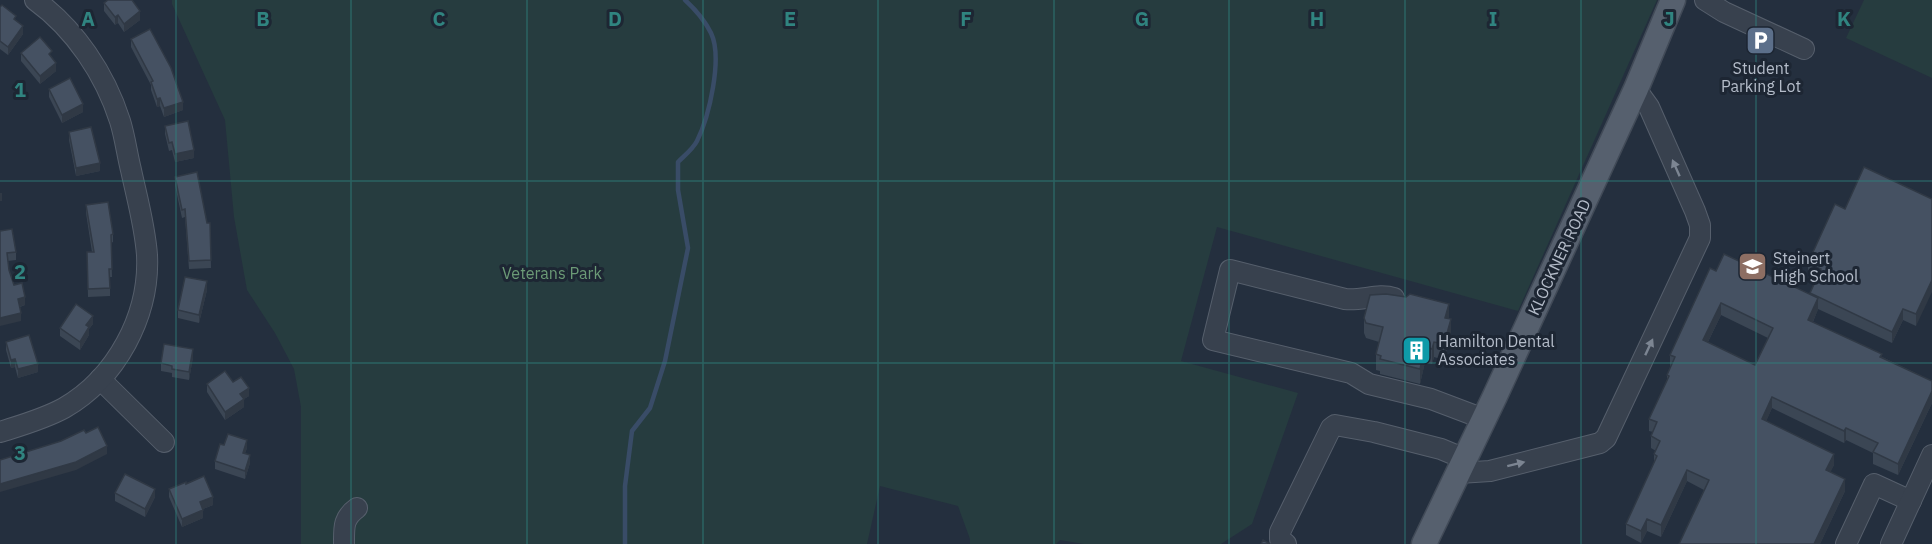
<svg xmlns="http://www.w3.org/2000/svg" width="1932" height="544" font-family="'IBM Plex Sans',sans-serif">
<rect width="100%" height="100%" fill="#242f3e"/>
<!-- green -->
<g fill="#263c3f">
<polygon points="172,0 1657,0 1518,311 1217,227 1181,361 1298,393 1252,524 1221,544 1084,544 1060,540 1056,544 970,544 970,539 958,506 880,486 867,544 301,544 301,407 294,369 275,333 247,290 234,217 225,120 172,4"/>
<polygon points="1864,0 1932,0 1932,78 1846,38"/>
</g>
<g fill="none" stroke-linecap="round" stroke-linejoin="round">
<!-- stream -->
<path stroke="#394c67" stroke-width="4.5" d="M625 544V486L632 431 650 408 665 361 688 248 678 190V162C684 156 693 149 697 141 709 117 723 58 711 33 705 21 695 9 685 0"/>
<defs>
<g id="minor">
<polyline points="1705,0 1724,12 1804,49"/>
<path d="M1394 298C1378 293 1362 301 1345 299L1230 270 1213 340 1351 373 1369 384 1431 399 1484 419"/>
<polyline points="100,379 164,442"/>
<path d="M0 432C22 425 44 419 64 408 116 378 150 316 147 255 145 226 137 198 131 170 127 154 125 137 120 121 105 74 75 29 35 0"/>
<polyline points="1459,473 1490,471 1600,443 1606,438 1700,238 1700,225 1695,211 1649,107 1636,89"/>
<path d="M344 544C344 527 343 518 357 508"/>
<polyline points="1286,544 1280,539 1280,532 1331,428 1335,425 1374,432 1441,449 1465,459"/>
<polyline points="1846,544 1874,484 1911,501"/>
<polyline points="1891,544 1932,455"/>
</g>
<polyline id="major" points="1424,544 1495,396 1636,89 1673,0"/>
</defs>
<!-- minor casing -->
<use href="#minor" stroke="#565f6c" stroke-width="22"/>
<!-- major casing -->
<use href="#major" stroke="#414a57" stroke-width="27"/>
<!-- minor -->
<use href="#minor" stroke="#38414e" stroke-width="20"/>
<!-- major -->
<use href="#major" stroke="#56606e" stroke-width="24"/>
</g>
<!-- wall -->
<g fill="#3b4654" fill-rule="evenodd">
<polygon points="104,3 140,20 124,32 118,23 115,25 104,11"/>
<polygon points="0,7 16,21 23,34 8,55 0,49"/>
<polygon points="131,39 183,110 164,117 160,106 157,107 151,90 151,85 131,47"/>
<polygon points="21,53 52,59 56,71 40,84 21,61"/>
<polygon points="49,89 83,112 62,123 49,97"/>
<polygon points="165,126 194,158 175,162 172,150 169,151 165,134"/>
<polygon points="69,132 100,171 76,176 69,140"/>
<polygon points="175,177 207,223 210,223 211,268 189,269 185,217 182,218 175,185"/>
<path d="M1932 199 1916 326 1903 320 1892 343 1818 309 1813 322 1882 357 1932 381V403L1898 475 1873 464V453L1846 440 1844 443 1772 408 1766 421 1834 465 1830 472 1845 491 1820 544H1679L1704 490 1687 481 1661 537 1647 531 1641 543 1626 535V524L1654 463V454L1656 451 1651 448V436L1653 432 1649 431V419L1667 382V375L1671 367 1670 366V355L1716 271 1810 294 1817 279 1808 275V263L1845 209ZM1721 315 1768 338 1755 365 1708 342Z"/>
<polygon points="86,205 113,234 113,242 111,243 112,277 110,277 110,296 88,297 87,252 92,252 86,213"/>
<polygon points="0,231 16,252 16,260 8,261 9,270 14,285 25,305 20,307 21,321"/>
<polygon points="207,290 199,323 178,318 178,310"/>
<polygon points="1364,318 1449,319 1451,334 1444,360 1434,357 1432,364 1425,362 1420,384 1380,374 1380,371 1376,370 1376,354 1379,342 1366,338 1364,333"/>
<polygon points="93,324 89,329 89,335 80,350 60,336 60,328"/>
<polygon points="6,342 38,372 18,378 15,367 11,368 6,350"/>
<polygon points="193,357 189,380 172,377 172,373 161,371 161,363"/>
<polygon points="233,382 249,396 244,399 244,407 225,420 207,392 207,384"/>
<polygon points="224,445 247,448 245,453 250,463 245,479 215,469 215,461"/>
<polygon points="186,484 213,505 203,509 203,518 182,527 169,497 169,489"/>
<polygon points="115,493 155,497 145,517 115,501"/>
</g>
<!-- shaded-wall -->
<g fill="#303945">
<polygon points="140,11 140,20 124,32 124,24"/>
<polygon points="118,15 118,23 115,25 115,17"/>
<polygon points="23,26 23,34 8,55 8,47"/>
<polygon points="56,63 56,71 40,84 40,76"/>
<polygon points="160,98 160,106 157,107 157,99"/>
<polygon points="183,102 183,110 164,117 164,108"/>
<polygon points="83,104 83,112 62,123 62,115"/>
<polygon points="194,150 194,158 175,162 175,154"/>
<polygon points="100,163 100,171 76,176 76,168"/>
<rect x="0" y="193" width="2" height="8"/>
<polygon points="1932,280 1932,292 1916,326 1916,314"/>
<polygon points="207,281 207,290 199,323 199,315"/>
<polygon points="25,297 25,305 18,307 18,299"/>
<polygon points="1818,298 1818,310 1808,332 1808,320"/>
<polygon points="1721,303 1721,315 1703,352 1703,340"/>
<polygon points="1449,304 1449,319 1445,318"/>
<polygon points="1903,309 1903,320 1892,343 1892,332"/>
<polygon points="21,313 21,321 0,326 0,318"/>
<polygon points="93,316 93,324 89,329 89,335 80,350 80,342 86,325"/>
<polygon points="1451,319 1451,334 1444,360 1444,344"/>
<polygon points="1434,342 1434,357 1432,364 1432,349"/>
<polygon points="1425,347 1425,362 1420,384 1420,369"/>
<polygon points="193,349 193,357 189,380 189,372"/>
<polygon points="15,359 15,367 11,368 11,360"/>
<polygon points="38,364 38,372 18,378 18,369"/>
<polygon points="249,388 249,396 241,401 244,399 244,407 225,420 225,412 240,394"/>
<polygon points="1932,391 1932,403 1898,475 1898,464"/>
<polygon points="1772,397 1772,408 1762,431 1762,419"/>
<polygon points="1846,428 1846,440 1844,443 1844,431"/>
<polygon points="247,440 247,448 243,461 243,453"/>
<polygon points="107,446 107,454 76,470 0,492 0,484"/>
<polygon points="1834,454 1834,465 1826,482 1826,470"/>
<polygon points="250,455 250,463 245,479 245,471"/>
<polygon points="1687,470 1687,481 1661,537 1661,525"/>
<polygon points="1845,479 1845,491 1820,544 1814,544"/>
<polygon points="155,489 155,497 145,517 145,509"/>
<polygon points="213,497 213,505 200,510 200,502"/>
<polygon points="203,510 203,518 182,527 182,519"/>
<polygon points="1647,519 1647,531 1641,543 1641,531"/>
</g>
<!-- building -->
<g fill="#455162" stroke="#303945" stroke-width="1.5" fill-rule="evenodd">
<polygon points="108,0 132,0 140,11 124,24 118,15 115,17 104,3"/>
<polygon points="2,5 16,16 14,19 23,26 8,47 0,41 0,7"/>
<polygon points="150,29 171,68 183,102 164,108 160,98 157,99 151,82 153,81 131,39"/>
<polygon points="40,37 52,51 49,54 56,63 40,76 21,53"/>
<polygon points="70,78 83,104 62,115 49,89"/>
<polygon points="188,121 194,150 175,154 172,142 169,143 165,126"/>
<polygon points="91,127 100,163 76,168 69,132"/>
<polygon points="1864,167 1932,199 1932,280 1916,314 1903,309 1892,332 1810,293 1821,269 1808,263 1835,204 1845,209"/>
<polygon points="197,172 207,223 210,223 211,260 189,261 185,209 182,210 175,177"/>
<polygon points="108,202 113,234 111,235 112,269 109,269 110,288 88,289 87,252 94,252 86,205"/>
<polygon points="12,229 16,252 7,253 9,270 14,285 22,283 25,297 18,299 21,313 0,318 0,231"/>
<path d="M1724 254 1818 298 1808 320 1882 354 1880 357 1932 381V391L1898 464 1873 452 1878 443 1846 428 1844 431 1772 397 1762 419 1834 454 1826 470 1845 479 1814 544H1679L1709 480 1687 470 1661 525 1647 519 1641 531 1626 524 1657 456 1654 454 1660 441 1651 436 1657 422 1649 419 1669 376 1667 375 1675 357 1670 355 1710 268 1716 271ZM1721 303 1773 328 1755 365 1703 340Z"/>
<polygon points="185,277 207,281 199,315 178,310"/>
<polygon points="1386,294 1406,297 1410,294 1449,304 1445,318 1451,319 1444,344 1434,342 1432,349 1425,347 1420,369 1380,359 1381,356 1376,354 1383,327 1366,323 1364,318 1370,295"/>
<polygon points="76,304 93,316 86,325 89,327 80,342 60,328"/>
<polygon points="29,335 38,364 18,369 15,359 11,360 6,342"/>
<polygon points="164,344 193,349 189,372 172,369 172,366 161,363"/>
<polygon points="225,371 233,382 241,377 249,388 240,394 244,399 225,412 207,384"/>
<polygon points="98,427 107,446 76,462 0,484 0,460 61,441 84,430 86,433"/>
<polygon points="228,434 247,440 243,453 250,455 245,471 215,461 220,444 224,445"/>
<polygon points="125,474 155,489 145,509 115,493"/>
<polygon points="204,476 213,497 200,502 203,510 182,519 169,489 186,482 186,484"/>
<polygon points="1263,540 1270,544 1261,544"/>
</g>
<!-- one-way arrows -->
<defs><path id="oneway-solid" d="M-6-.8H1V-3.2L6.5 0L1 3.2V.8H-6Z" transform="scale(1.5)"/></defs>
<g fill="#7c8592">
<use href="#oneway-solid" transform="translate(1676 168) rotate(-114)"/>
<use href="#oneway-solid" transform="translate(1649 347) rotate(-65)"/>
<use href="#oneway-solid" transform="translate(1516 464) rotate(-14)"/>
</g>
<!-- grid -->
<path fill="none" stroke="#308480" stroke-width="1.5" stroke-opacity="0.55" d="M176 0V544M351 0V544M527 0V544M703 0V544M878 0V544M1054 0V544M1229 0V544M1405 0V544M1581 0V544M1756 0V544M0 181H1932M0 363H1932"/>
<!-- icons -->
<defs>
<symbol id="parking-square" viewBox="-11 -11 22 22"><rect x="-9" y="-9" width="18" height="18" rx="4" fill="#5c6f8a" stroke="#1d2633"/><path d="M-3.5-5.5H1a3.5 3.5 0 0 1 0 7H-1V5.5H-3.5ZM-1-3.4V-.6H.8a1.4 1.4 0 0 0 0-2.8Z" fill="#fff"/></symbol>
<symbol id="school-square" viewBox="-11 -11 22 22"><rect x="-9" y="-9" width="18" height="18" rx="4" fill="#8d6e63" stroke="#1d2633"/><path d="M0-5L7-2L0 1L-7-2ZM-4 1L0 2.5L4 1V4Q0 6-4 4Z" fill="#fff"/></symbol>
<symbol id="building-square" viewBox="-11 -11 22 22"><rect x="-9" y="-9" width="18" height="18" rx="4" fill="#0f9aa8" stroke="#1d2633"/><path d="M-4-6H4V6H1V3H-1V6H-4ZM-2.5-4.3h1.7v1.8h-1.7ZM.8-4.3h1.7v1.8H.8ZM-2.5-1h1.7V.8h-1.7ZM.8-1h1.7V.8H.8Z" fill="#fff"/></symbol>
</defs>
<g fill-rule="evenodd">
<use href="#parking-square" x="1744" y="24" width="33" height="33"/>
<use href="#school-square" x="1736" y="250" width="33" height="33"/>
<use href="#building-square" x="1400" y="334" width="33" height="33"/>
</g>
<g text-anchor="middle" stroke-width="6" stroke-linejoin="round" paint-order="stroke">
<!-- poi labels -->
<g font-size="16" fill="#b4bcc9" stroke="#1d2633" text-anchor="start">
<text x="1761" y="74" text-anchor="middle">Student<tspan x="1761" dy="18">Parking Lot</tspan></text>
<text x="1773" y="264">Steinert<tspan x="1773" dy="18">High School</tspan></text>
<text x="1438" y="347">Hamilton Dental<tspan x="1438" dy="18">Associates</tspan></text>
</g>
<!-- street labels -->
<g font-size="16" fill="#b4bcc9" stroke="#1d2633">
<text transform="translate(1559 257) rotate(-65)" y="6">KLOCKNER ROAD</text>
</g>
<!-- park labels -->
<g font-size="16" fill="#6b9a76" stroke="#1d2633">
<text x="552" y="279">Veterans Park</text>
</g>
</g>
<g font-size="20" text-anchor="middle" font-weight="bold" fill="#308480" stroke="#1d2633" stroke-width="6" stroke-linejoin="round" paint-order="stroke">
<text x="88" y="26">A</text>
<text x="263" y="26">B</text>
<text x="439" y="26">C</text>
<text x="615" y="26">D</text>
<text x="790" y="26">E</text>
<text x="966" y="26">F</text>
<text x="1142" y="26">G</text>
<text x="1317" y="26">H</text>
<text x="1493" y="26">I</text>
<text x="1669" y="26">J</text>
<text x="1844" y="26">K</text>
<text x="20" y="97">1</text>
<text x="20" y="279">2</text>
<text x="20" y="460">3</text>
</g>
</svg>
